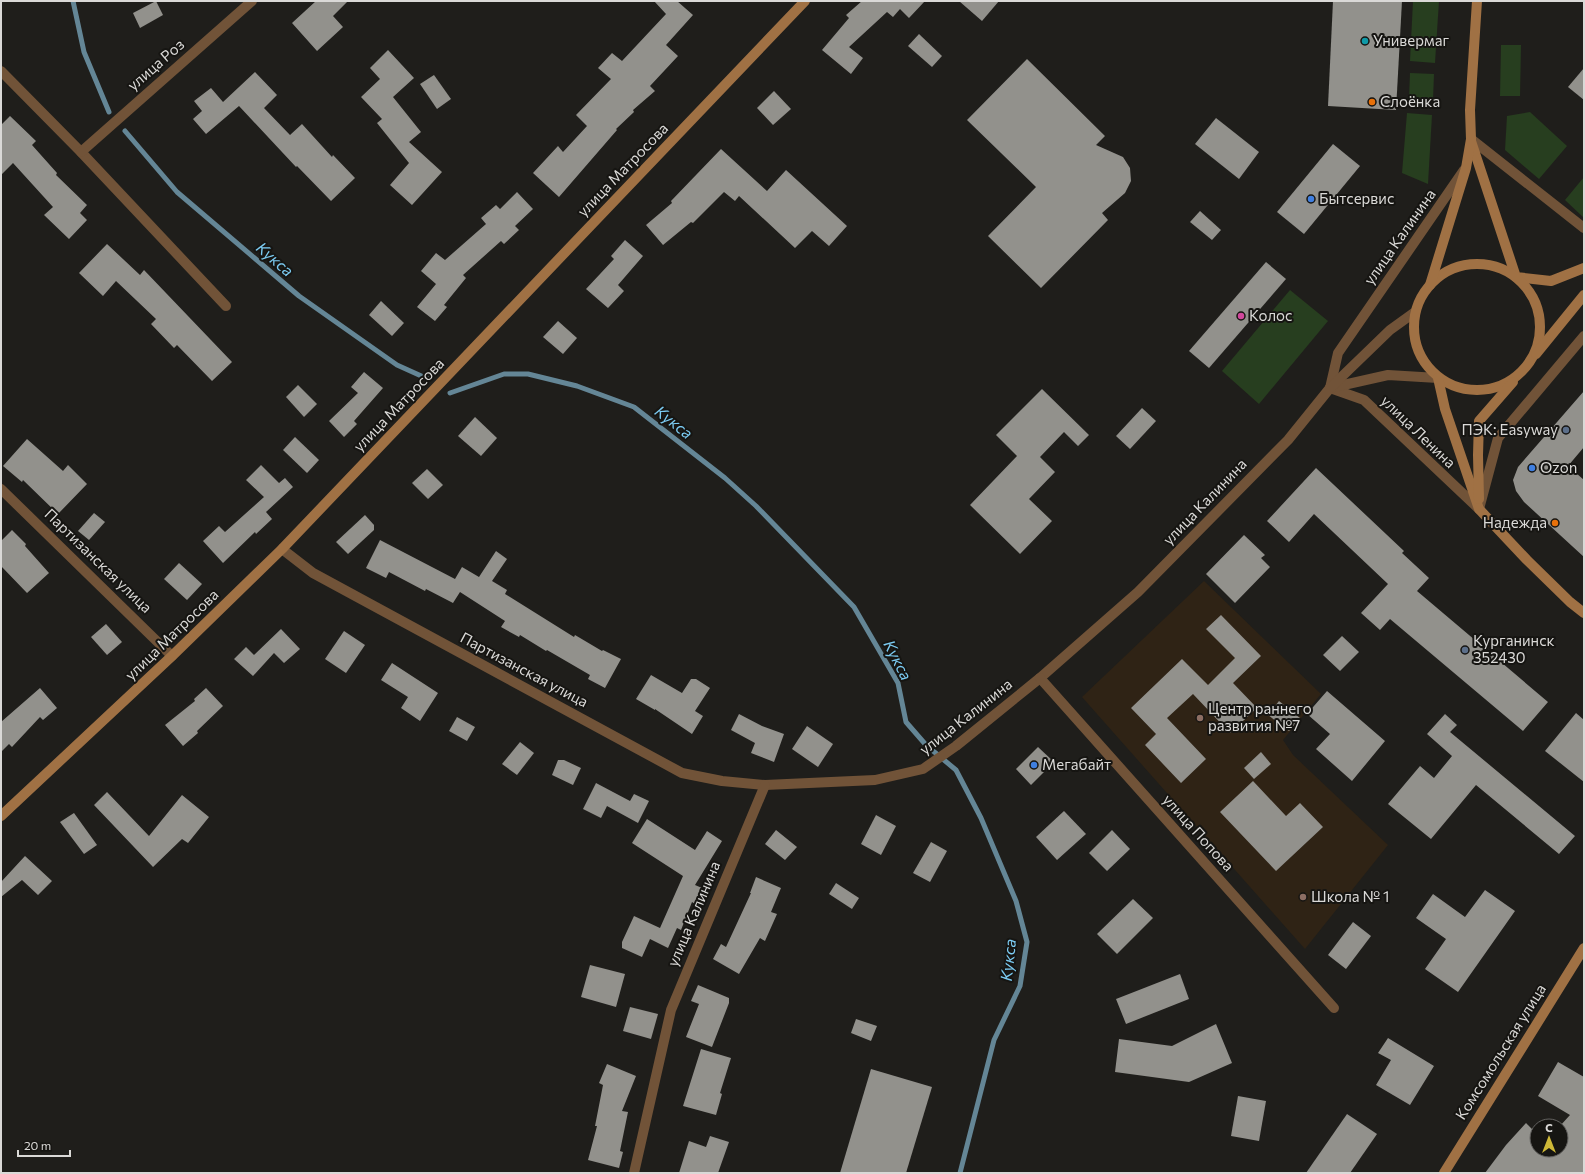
<svg xmlns="http://www.w3.org/2000/svg" width="1585" height="1174" font-family="Commissioner,sans-serif">
<rect width="100%" height="100%" fill="#1f1e1b"/>
<!-- education -->
<polygon fill="#2f2315" points="1204,581 1321,694 1283,740 1293,755 1388,845 1305,949 1082,697"/>
<!-- green -->
<g fill="#273e1f">
<polygon points="1413,1 1439,1 1435,63 1410,61"/>
<polygon points="1501,45 1521,45 1520,96 1500,96"/>
<polygon points="1410,73 1434,74 1433,100 1409,99"/>
<polygon points="1530,112 1567,146 1539,179 1505,150 1507,116"/>
<polygon points="1407,113 1432,115 1428,184 1402,173"/>
<polygon points="1584,177 1584,218 1565,200"/>
<polygon points="1290,290 1328,321 1259,404 1222,371"/>
</g>
<g fill="none" stroke-linecap="round" stroke-linejoin="round">
<!-- stream -->
<g stroke="#648696" stroke-width="5">
<polyline points="73,1 84,52 109,112"/>
<polyline points="125,131 177,192 299,296 397,365 428,379"/>
<polyline points="450,393 504,374 528,374 577,386 634,407 725,478 756,506 854,607 898,683 906,722 926,745 956,770 981,818 1016,901 1027,942 1020,986 994,1040 960,1173"/>
</g>
</g>
<!-- building -->
<g fill="#92918c">
<polygon points="156,1 163,15 140,28 133,13"/>
<polygon points="316,1 348,1 333,16 343,27 317,51 292,23"/>
<polygon points="654,1 677,1 693,15 666,45 678,56 650,86 655,91 633,110 634,112 616,129 617,130 559,197 533,173 558,146 563,152 587,126 576,115 611,79 598,68 612,53 622,61 666,14"/>
<polygon points="862,1 925,1 909,18 900,9 893,17 887,12 849,47 863,58 851,74 822,50 849,18 846,15"/>
<polygon points="959,1 999,1 982,21"/>
<polygon points="1333,1 1402,1 1396,110 1328,106"/>
<polygon points="919,34 942,56 932,67 908,46"/>
<polygon points="388,50 414,78 393,97 421,132 409,142 442,172 412,205 390,185 409,163 377,123 382,119 361,97 380,79 370,68"/>
<polygon points="1027,59 1105,136 1096,145 1123,157 1130,168 1131,181 1125,193 1102,213 1108,220 1041,288 988,236 1036,187 967,120"/>
<polygon points="1584,68 1584,100 1568,87"/>
<polygon points="255,72 277,95 264,108 290,135 302,124 332,157 333,155 355,178 331,201 297,166 296,167 239,106 206,134 193,119 202,111 194,101 211,88 223,102"/>
<polygon points="434,75 451,99 437,109 420,84"/>
<polygon points="774,91 791,109 773,125 757,108"/>
<polygon points="10,116 36,141 32,145 57,173 56,175 87,205 80,213 87,220 69,239 44,215 53,207 13,163 1,175 1,125"/>
<polygon points="1216,118 1259,152 1239,179 1195,144"/>
<polygon points="1333,144 1360,166 1304,234 1277,212"/>
<polygon points="721,149 767,191 786,170 847,226 829,246 812,231 795,248 739,196 735,201 724,192 693,223 691,222 663,245 646,225 672,203 671,201"/>
<polygon points="517,192 533,209 515,226 519,230 504,244 501,241 463,275 466,278 444,305 447,307 435,321 417,307 436,284 421,271 436,253 445,260 486,224 481,218 496,205 500,209"/>
<polygon points="1200,211 1221,230 1212,240 1190,222"/>
<polygon points="625,240 643,256 618,285 624,291 608,308 586,289 614,259 611,256"/>
<polygon points="107,244 140,275 144,270 232,362 212,381 177,345 174,348 151,324 156,319 116,281 103,296 79,273"/>
<polygon points="1266,262 1286,279 1209,368 1189,351"/>
<polygon points="381,301 404,323 392,336 369,315"/>
<polygon points="558,321 577,338 563,354 543,337"/>
<polygon points="364,372 383,388 354,421 357,424 344,437 329,421 358,393 351,387"/>
<polygon points="298,385 317,404 304,417 286,397"/>
<polygon points="1042,389 1089,435 1078,446 1064,432 1040,457 1055,472 1029,499 1052,521 1020,554 970,505 1017,456 996,435"/>
<polygon points="1584,391 1584,447 1568,466 1584,480 1584,557 1524,502 1516,491 1513,480 1518,467"/>
<polygon points="1142,408 1156,421 1130,449 1116,436"/>
<polygon points="475,417 497,438 481,456 458,436"/>
<polygon points="295,437 319,460 307,473 283,450"/>
<polygon points="27,439 63,471 68,465 87,484 58,514 23,480 22,482 3,466"/>
<polygon points="261,465 279,483 285,478 293,487 266,512 272,519 256,534 255,532 223,563 203,541 219,526 225,532 264,497 246,480"/>
<polygon points="1316,468 1404,551 1402,553 1429,578 1417,591 1548,702 1523,731 1390,619 1380,630 1361,613 1388,584 1314,514 1289,542 1267,521"/>
<polygon points="427,469 443,485 428,499 412,483"/>
<polygon points="94,513 105,522 89,540 78,531"/>
<polygon points="365,515 374,525 374,530 348,554 336,542"/>
<polygon points="12,530 26,544 25,546 49,573 27,593 1,566 1,541"/>
<polygon points="1244,535 1265,555 1261,558 1270,567 1235,603 1206,574"/>
<polygon points="380,540 455,579 462,567 479,577 496,551 507,559 492,581 507,590 505,594 574,637 575,635 602,651 603,650 621,659 605,688 588,679 590,675 547,650 546,651 520,635 519,637 501,627 505,621 460,592 453,603 426,589 425,591 389,572 386,578 366,568"/>
<polygon points="179,563 202,584 187,600 164,579"/>
<polygon points="1221,615 1261,656 1233,683 1257,708 1230,733 1193,694 1167,718 1206,759 1181,783 1145,745 1156,734 1131,708 1182,659 1208,685 1235,658 1206,629"/>
<polygon points="106,624 122,642 107,655 91,637"/>
<polygon points="281,629 300,649 284,663 274,653 253,676 234,659 246,647 254,655"/>
<polygon points="344,631 365,645 346,673 325,659"/>
<polygon points="1342,636 1359,652 1340,671 1323,655"/>
<polygon points="392,663 438,693 420,721 401,708 408,697 381,680"/>
<polygon points="651,675 682,693 691,679 696,679 710,688 695,711 703,716 692,734 655,709 655,710 636,699"/>
<polygon points="40,688 57,708 43,720 40,717 12,747 9,744 1,752 1,722"/>
<polygon points="206,688 223,706 197,731 198,733 183,746 165,725 195,701 194,699"/>
<polygon points="1327,691 1385,741 1352,781 1316,749 1330,734 1307,714"/>
<polygon points="1279,701 1300,718 1289,731 1268,715"/>
<polygon points="1576,713 1584,720 1584,782 1545,751"/>
<polygon points="739,714 762,726 784,734 774,762 751,753 755,743 731,730"/>
<polygon points="1445,714 1457,725 1450,732 1575,836 1559,854 1476,785 1431,839 1388,804 1420,766 1434,778 1452,756 1427,734"/>
<polygon points="457,717 475,727 467,741 449,731"/>
<polygon points="807,726 833,744 818,767 792,749"/>
<polygon points="520,742 534,753 517,775 502,764"/>
<polygon points="1038,747 1054,762 1031,785 1016,769"/>
<polygon points="1261,752 1271,764 1254,779 1244,768"/>
<polygon points="558,760 564,760 581,768 573,785 552,775"/>
<polygon points="1253,781 1286,816 1300,803 1323,827 1276,871 1220,812"/>
<polygon points="596,783 630,801 634,794 649,801 638,823 607,806 601,818 583,809"/>
<polygon points="107,792 149,836 182,795 209,817 188,843 182,839 153,867 94,805"/>
<polygon points="1064,811 1086,834 1057,860 1036,837"/>
<polygon points="74,813 97,845 84,854 60,822"/>
<polygon points="876,815 896,826 881,855 861,844"/>
<polygon points="647,819 695,850 707,831 722,841 695,885 702,888 695,904 692,902 681,930 677,928 668,948 650,939 642,957 622,948 622,942 634,916 660,928 683,876 632,843"/>
<polygon points="776,830 797,847 785,860 765,844"/>
<polygon points="1112,830 1130,849 1107,871 1089,853"/>
<polygon points="931,842 947,851 930,882 913,873"/>
<polygon points="25,856 52,881 38,895 22,880 1,897 1,882"/>
<polygon points="756,877 781,888 771,912 777,914 765,941 760,938 739,974 713,959 721,944 726,947 751,893 750,893"/>
<polygon points="836,883 859,898 852,909 829,894"/>
<polygon points="1485,890 1515,911 1458,992 1425,969 1446,939 1416,918 1433,894 1465,917"/>
<polygon points="1133,899 1153,918 1117,954 1097,934"/>
<polygon points="1353,922 1371,936 1346,969 1328,955"/>
<polygon points="590,965 625,974 616,1007 581,997"/>
<polygon points="1180,974 1189,999 1126,1024 1116,999"/>
<polygon points="698,985 729,998 729,1003 712,1047 686,1037 699,1004 691,1001"/>
<polygon points="630,1007 658,1014 651,1039 623,1031"/>
<polygon points="856,1019 877,1026 871,1041 851,1033"/>
<polygon points="1216,1024 1232,1063 1189,1082 1115,1072 1119,1039 1172,1046"/>
<polygon points="1388,1038 1434,1066 1410,1105 1376,1085 1391,1060 1378,1053"/>
<polygon points="701,1049 731,1058 720,1093 722,1094 716,1115 683,1106"/>
<polygon points="1558,1062 1584,1077 1584,1173 1485,1173 1506,1145 1526,1123 1537,1134 1537,1150 1561,1150 1561,1126 1560,1126 1570,1115 1538,1096"/>
<polygon points="607,1064 636,1076 622,1111 628,1112 620,1151 623,1152 619,1168 588,1160 597,1126 595,1126 603,1085 599,1083"/>
<polygon points="871,1069 932,1087 906,1173 840,1173"/>
<polygon points="1238,1096 1266,1101 1259,1141 1231,1136"/>
<polygon points="1347,1114 1377,1134 1350,1173 1306,1173"/>
<polygon points="710,1136 729,1142 718,1173 679,1173 689,1141 706,1147"/>
</g>
<g fill="none" stroke-linecap="round" stroke-linejoin="round">
<!-- street -->
<g stroke="#715338" stroke-width="10">
<polyline points="1,71 81,152 226,306"/>
<polyline points="1471,139 1584,228"/>
<polyline points="81,152 252,1"/>
<polyline points="1330,388 1364,400 1479,509 1498,438 1584,336"/>
<polyline points="1330,388 1338,353 1464,170"/>
<polyline points="1330,388 1388,375 1438,378"/>
<polyline points="1,489 172,656"/>
<polyline points="282,549 313,573 682,773 722,781 765,785 875,780 923,769 956,746 1040,678 1138,592 1288,440 1330,388 1390,330 1415,312"/>
<polyline points="1040,678 1334,1008"/>
<polyline points="634,1173 671,1010 765,785"/>
</g>
<!-- secondary -->
<g stroke="#a07144" stroke-width="10">
<polyline points="1471,141 1516,277 1551,281 1584,268"/>
<circle cx="1477" cy="327" r="63"/>
<polyline points="1430,285 1466,168 1471,139 1470,110 1477,1"/>
<polyline points="1536,354 1584,295"/>
<polyline points="1438,378 1445,409 1479,509 1527,560 1570,602 1584,613"/>
<polyline points="1479,499 1478,455 1479,421 1513,382"/>
<polyline points="1,816 172,656 282,549 805,1"/>
<polyline points="1444,1173 1584,948"/>
</g>
</g>
<!-- markers -->
<circle fill="#0f9aa8" stroke="#161512" stroke-width="1.5" cx="1365" cy="41" r="4"/>
<g fill="#e8710a" stroke="#161512" stroke-width="1.5">
<circle cx="1372" cy="102" r="4"/>
<circle cx="1555" cy="523" r="4"/>
</g>
<g fill="#3f7fe0" stroke="#161512" stroke-width="1.5">
<circle cx="1311" cy="199" r="4"/>
<circle cx="1532" cy="468" r="4"/>
<circle cx="1034" cy="765" r="4"/>
</g>
<circle fill="#d1479c" stroke="#161512" stroke-width="1.5" cx="1241" cy="316" r="4"/>
<g fill="#5c6f8a" stroke="#161512" stroke-width="1.5">
<circle cx="1566" cy="430" r="4"/>
<circle cx="1465" cy="650" r="4"/>
</g>
<g fill="#8d6e63" stroke="#161512" stroke-width="1.5">
<circle cx="1200" cy="718" r="4"/>
<circle cx="1303" cy="897" r="4"/>
</g>
<g text-anchor="middle" stroke-width="4" stroke-linejoin="round" paint-order="stroke">
<!-- poi labels -->
<g font-size="15" fill="#dad9d7" stroke="#161512" text-anchor="start">
<text x="1373" y="46">Универмаг</text>
<text x="1380" y="107">Слоёнка</text>
<text x="1319" y="204">Бытсервис</text>
<text x="1249" y="321">Колос</text>
<text x="1558" y="435" text-anchor="end">ПЭК: Easyway</text>
<text x="1540" y="473">Ozon</text>
<text x="1547" y="528" text-anchor="end">Надежда</text>
<text x="1473" y="646">Курганинск<tspan x="1473" dy="17">352430</tspan></text>
<text x="1208" y="714">Центр раннего<tspan x="1208" dy="17">развития №7</tspan></text>
<text x="1042" y="770">Мегабайт</text>
<text x="1311" y="902">Школа № 1</text>
</g>
<!-- street labels -->
<g font-size="15" fill="#dad9d7" stroke="#161512">
<text transform="translate(156 65) rotate(-41)" y="5">улица Роз</text>
<text transform="translate(623 170) rotate(-46)" y="5">улица Матросова</text>
<text transform="translate(1400 237) rotate(-55)" y="5">улица Калинина</text>
<text transform="translate(399 405) rotate(-46)" y="5">улица Матросова</text>
<text transform="translate(1418 432) rotate(44)" y="5">улица Ленина</text>
<text transform="translate(1205 502) rotate(-46)" y="5">улица Калинина</text>
<text transform="translate(98 561) rotate(44)" y="5">Партизанская улица</text>
<text transform="translate(172 635) rotate(-44)" y="5">улица Матросова</text>
<text transform="translate(524 670) rotate(28)" y="5">Партизанская улица</text>
<text transform="translate(966 717) rotate(-38)" y="5">улица Калинина</text>
<text transform="translate(1198 833) rotate(48)" y="5">улица Попова</text>
<text transform="translate(694 914) rotate(-67)" y="5">улица Калинина</text>
<text transform="translate(1501 1052) rotate(-58)" y="5">Комсомольская улица</text>
</g>
<!-- water labels -->
<g font-size="16" font-style="italic" fill="#7ccbf2" stroke="#161512">
<text transform="translate(275 259) rotate(41)" y="6">Кукса</text>
<text transform="translate(674 422) rotate(38)" y="6">Кукса</text>
<text transform="translate(898 660) rotate(63)" y="6">Кукса</text>
<text transform="translate(1008 960) rotate(-84)" y="6">Кукса</text>
</g>
</g>
<!-- border -->
<rect width="1585" height="1174" fill="none" stroke="#dad9d7" stroke-width="4"/>
<!-- north arrow -->
<g transform="translate(1549 1138)"><circle r="19" fill="#161512" stroke="#646361"/>
<path d="M0-3L7 15L0 10L-7 15Z" fill="#ceb837"/>
<text y="-6" font-size="11" font-weight="bold" text-anchor="middle" fill="#dad9d7">С</text>
</g>
<!-- scale -->
<path d="M18 1150v6h52v-6" fill="none" stroke="#dad9d7" stroke-width="2"/>
<text x="24" y="1150" font-size="12" fill="#dad9d7" stroke="#161512" stroke-width="3" paint-order="stroke">20 m</text>
</svg>
